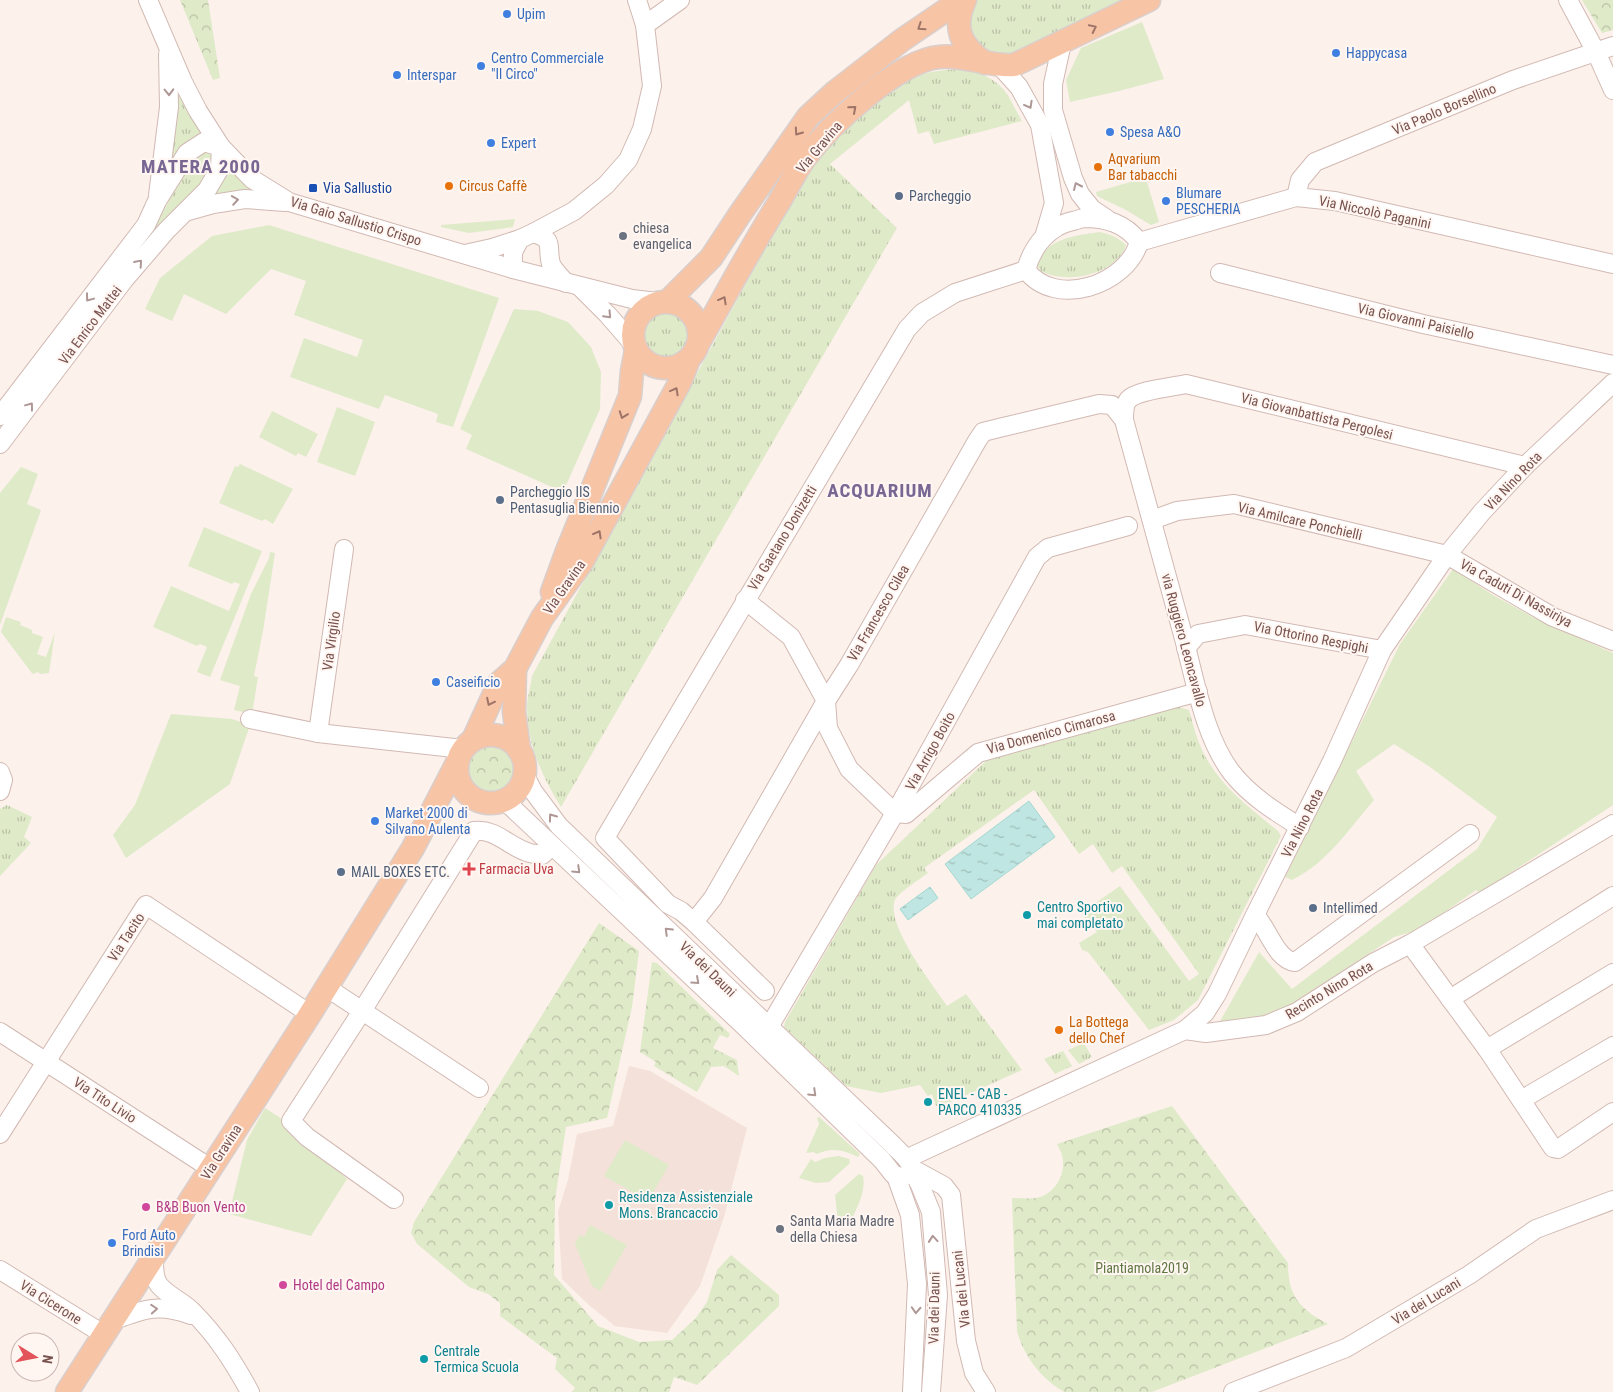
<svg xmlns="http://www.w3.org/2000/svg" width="1613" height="1392" font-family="'Roboto Condensed',sans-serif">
<defs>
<pattern id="grass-tufts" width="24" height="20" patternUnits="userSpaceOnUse" patternTransform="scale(1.25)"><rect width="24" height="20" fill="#dfeac9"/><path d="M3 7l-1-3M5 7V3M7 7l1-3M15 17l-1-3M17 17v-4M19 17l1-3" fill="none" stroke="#bac0a5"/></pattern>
<pattern id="forest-crowns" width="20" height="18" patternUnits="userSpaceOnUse" patternTransform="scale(1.25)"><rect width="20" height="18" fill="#dfeac9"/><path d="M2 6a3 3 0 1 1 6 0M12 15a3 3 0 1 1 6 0" fill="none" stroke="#bac0a5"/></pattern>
<pattern id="water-ripples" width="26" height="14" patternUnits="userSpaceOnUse" patternTransform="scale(1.25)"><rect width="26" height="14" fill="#bfe6e2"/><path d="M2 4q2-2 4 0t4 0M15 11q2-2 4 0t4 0" fill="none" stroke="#a0bdb9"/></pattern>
</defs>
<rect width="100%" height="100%" fill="#fcf1eb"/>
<!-- residential -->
<polygon fill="#f4e1d9" points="629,1066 650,1071 747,1128 724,1217 700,1286 667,1333 615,1326 589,1305 562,1279 558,1212 568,1180 577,1134 613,1126"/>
<!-- grass -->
<g fill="url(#grass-tufts)">
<path d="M977 0H1136L1011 59 999 57 977 47C972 32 962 12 977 0Z"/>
<polygon points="173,69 210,137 165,178"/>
<path d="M958 69C974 69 993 77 1004 90 1011 99 1016 111 1022 121L934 144 929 131 918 134 909 100 830 164 897 228 561 807C541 774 528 747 527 708 527 697 531 686 532 676L785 212C793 198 800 183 810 169 830 141 887 86 920 75 932 71 945 70 958 69Z"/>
<polygon points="204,150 214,153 214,166 203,187 0,434 0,425 153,230 192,158"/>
<polygon points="227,163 262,194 208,199"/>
<path d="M1099 232C1110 234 1118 237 1126 245 1120 267 1087 279 1066 277 1058 277 1050 275 1042 272L1037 266C1045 238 1074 236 1099 232Z"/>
<circle cx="666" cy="334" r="24"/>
<path d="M1179 707 1189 710C1193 725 1197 740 1204 754 1220 786 1251 809 1278 831L1281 836 1198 1000 1174 1020 1149 1030 1088 952 1082 950 1079 943 1097 932 1081 913 1120 886 1189 981 1199 974 1122 866 1112 873 1093 844 1079 854 1034 790 924 868 928 873C920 879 898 893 895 900 885 925 933 985 947 1006L966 994 1022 1070 951 1102 936 1106 932 1094 928 1096 920 1085 881 1093 846 1086 784 1027 785 1022 876 865 988 759Z"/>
<polygon points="7,805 32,817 24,837 31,843 0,876 0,809"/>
<polygon points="1084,1043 1092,1057 1079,1064 1068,1050"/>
<polygon points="1063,1051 1072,1066 1055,1074 1044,1059"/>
</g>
<!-- forest -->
<g fill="url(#forest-crowns)">
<polygon points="180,0 208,0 220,78 213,80"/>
<polygon points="1582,0 1613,0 1613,30 1602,33"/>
<circle cx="491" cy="769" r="27"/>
<polygon points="599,923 639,951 632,1007 607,1118 566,1127 555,1200 554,1275 598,1326 639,1342 672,1340 695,1319 707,1302 717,1270 731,1255 779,1295 779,1306 697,1385 674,1377 669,1392 572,1392 575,1388 555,1369 557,1358 500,1316 500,1303 488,1294 469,1287 417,1244 411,1233 414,1222"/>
<polygon points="652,962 657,963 730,1034 728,1038 720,1035 713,1048 737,1060 739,1076 724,1066 711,1067 697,1092 654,1066 656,1062 640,1052"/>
<path d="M1172 1106 1288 1263C1288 1297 1300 1309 1328 1324L1152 1392H1064C1041 1378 1024 1357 1017 1331L1012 1198C1019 1198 1028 1199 1036 1198 1055 1195 1067 1173 1062 1155 1061 1152 1059 1148 1057 1144Z"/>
</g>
<!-- garden -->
<g fill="#dfeac9">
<polygon points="1142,22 1164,79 1119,91 1070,102 1066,80 1081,48"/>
<polygon points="1144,178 1145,182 1147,182 1159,222 1151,225 1126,210 1097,196 1096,192"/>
<polygon points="515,219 513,227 469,233 441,227 441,225"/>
<polygon points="269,225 499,298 453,427 436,422 438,414 385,395 379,409 290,377 304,338 357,357 363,340 294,315 306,281 271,269 226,314 184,294 172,321 145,309 160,278 212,236"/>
<polygon points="514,309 538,311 568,322 591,347 601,372 600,409 563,492 466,449 472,435 460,429"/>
<polygon points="337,407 375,422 355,476 317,462"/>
<polygon points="272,411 318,434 306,457 298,453 296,456 259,437"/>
<polygon points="240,464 293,489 273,524 265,519 262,521 219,503 235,466 238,467"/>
<polygon points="21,467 38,474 27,504 41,510 0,625 0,493"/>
<polygon points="204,527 262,551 210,677 197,672 207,647 200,644 197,646 153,627 171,586 229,611 240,584 234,582 232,584 188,566"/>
<polygon points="270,552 275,553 263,631 254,676 258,677 252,714 234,710 240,686 220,680 251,594 269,558"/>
<path d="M1453 569 1493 595 1533 617 1613 653V805L1480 893 1476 890 1419 930 1394 937 1288 1007 1268 1017 1218 1025 1259 952 1292 989 1477 849 1497 817 1430 767 1394 744 1356 771 1374 800C1349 829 1327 863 1292 880L1285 877 1400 644Z"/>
<polygon points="6,617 21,622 20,625 32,630 32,633 43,637 37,654 46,657 55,632 49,673 40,674 38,672 33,674 31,672 1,632"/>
<polygon points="171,714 232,719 250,725 230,784 126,858 113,835 135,805"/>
<polygon points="265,1108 279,1117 347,1179 311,1236 229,1214 247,1140"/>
<path d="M819 1117 860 1154 858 1157C844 1150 832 1147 817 1154L813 1152 806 1153 819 1124 817 1118Z"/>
<polygon points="625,1140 669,1165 648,1201 604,1176"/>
<polygon points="839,1156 849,1159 850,1163 829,1182 816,1183 799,1178 811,1159 815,1162 825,1158"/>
<path d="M859 1174 863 1176C866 1192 858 1204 852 1219L838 1222 835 1195Z"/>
<polygon points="590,1225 627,1245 600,1291 592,1286 575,1244 579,1235 584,1237"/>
</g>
<!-- water -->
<g fill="url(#water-ripples)" stroke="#a5d8d2">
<polygon points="1029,801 1055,837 971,899 945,864"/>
<polygon points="930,887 938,898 908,920 900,909"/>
</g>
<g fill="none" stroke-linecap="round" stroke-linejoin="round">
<defs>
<g id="minor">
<polyline points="148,0 183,82 198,111 221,147 252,179 289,202 513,269 632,299 657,302"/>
<polyline points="1568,0 1596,52 1613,90"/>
<polyline points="645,25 680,0"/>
<polyline points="1062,43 1053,84 1053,110 1073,178 1080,194 1092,209 1107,219"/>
<polyline points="1000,66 1019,87 1040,125 1054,203 1044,237"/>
<polyline points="158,195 169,107 168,54"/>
<polyline points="1296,197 1300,180 1315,162 1513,80 1613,46"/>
<polyline points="188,211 213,204 245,199 285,202"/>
<path d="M1083 218C1106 218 1125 223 1139 242 1127 285 1055 309 1026 270 1031 252 1040 237 1057 227 1064 222 1075 221 1083 218Z"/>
<path d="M533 233C556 240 546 246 551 264 554 271 561 277 566 283"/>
<polyline points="1139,242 1296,197 1335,201 1613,264"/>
<polyline points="465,254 492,248 520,239"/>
<polyline points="513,269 513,252 520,239 533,233 574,211 606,185 628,160 642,129 652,86 645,25 637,0"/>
<polyline points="1220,273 1423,324 1613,365"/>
<polyline points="580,287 608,315 634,345"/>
<polyline points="0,416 146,225 157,201 187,153 204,142 221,147"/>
<path d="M1124 420C1124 414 1124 405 1128 400 1137 390 1173 387 1186 384L1525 466"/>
<polyline points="0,444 124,280 166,231 207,190 220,168 221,147"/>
<polyline points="1152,520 1177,511 1234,504 1447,555 1553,617 1613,641"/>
<polyline points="745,600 791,637 826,701 828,728 849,769 895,813 906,814 978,753 1198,692"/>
<polyline points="1186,648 1198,634 1245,625 1382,650"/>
<polyline points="250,719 318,733 463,749"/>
<polyline points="318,733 344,549"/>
<polyline points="0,772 3,780 0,791"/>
<path d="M504 800 743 1025 882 1160 893 1174 900 1177C926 1172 900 1153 893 1145L559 826 533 791 524 774"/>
<path d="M1255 915C1268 928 1276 960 1295 962L1470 834"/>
<path d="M694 922 713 898 826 701 849 665 977 441 983 432 999 428 1099 404 1112 405 1124 420C1144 491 1163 563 1183 635 1195 679 1204 737 1232 773 1250 796 1276 812 1300 827"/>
<polyline points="1410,944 1487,1049 1553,1148 1558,1149 1613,1112"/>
<polyline points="326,987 479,1088"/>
<polyline points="765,991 694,922 681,911 668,904 605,838 907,329 922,313 955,293 1026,270"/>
<polyline points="1450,999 1613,896"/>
<polyline points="769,1027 895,813 1037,557 1048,548 1128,526"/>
<polyline points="1185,1030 1206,1033 1266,1025 1297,1012 1373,963 1410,944 1613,824"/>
<polyline points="0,1032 210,1168"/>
<polyline points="1487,1049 1613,973"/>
<polyline points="1521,1100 1613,1046"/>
<polyline points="0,1134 146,905 310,1014"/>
<polyline points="908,1158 1185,1030 1205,1013 1217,994 1255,915 1332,761 1382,650 1447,555 1482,512 1525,466 1613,383"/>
<polyline points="911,1168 944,1186 951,1195 966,1341 974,1373 986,1392"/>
<polyline points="911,1168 920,1185 931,1212 938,1295 931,1392"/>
<polyline points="896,1176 910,1215 917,1284 912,1392"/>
<path d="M394 1199 307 1137 291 1121 362 1011 474 831C496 828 510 848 530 853 533 854 538 854 542 855L552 846"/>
<path d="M154 1255C154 1264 153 1277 159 1285 168 1296 182 1301 192 1311 217 1336 233 1361 250 1392"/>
<polyline points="0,1270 103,1334"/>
<path d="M112 1321C144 1309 158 1303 191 1315"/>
<polyline points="1233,1392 1346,1348 1469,1275 1536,1229 1613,1200"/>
</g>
<g id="major">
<path d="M965 0C952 29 961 46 985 63"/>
<polyline points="668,301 711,258 740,214 808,117 835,92 902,40 961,0"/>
<circle cx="666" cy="335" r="33"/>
<path d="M699 342C725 296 750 249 778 204 787 189 795 172 805 158 830 125 898 61 939 57 964 54 989 67 1014 65L1149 0"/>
<polyline points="552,592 567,551 630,396 632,371 636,350"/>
<polyline points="515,669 514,712 519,750"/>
<circle cx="491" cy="769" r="34"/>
<polyline points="473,740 499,683 515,669 542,618 582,562 680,382 689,359"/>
<polyline points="67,1392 310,1014 413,848 458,761"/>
</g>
</defs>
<!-- minor casing -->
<use href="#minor" stroke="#d2b9b3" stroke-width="20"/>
<!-- major casing -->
<use href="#major" stroke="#d9cfcd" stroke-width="25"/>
<!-- minor -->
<use href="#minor" stroke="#fff" stroke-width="18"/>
<!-- major -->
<use href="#major" stroke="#f8c4a6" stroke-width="22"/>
</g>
<!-- one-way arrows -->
<defs><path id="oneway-chevron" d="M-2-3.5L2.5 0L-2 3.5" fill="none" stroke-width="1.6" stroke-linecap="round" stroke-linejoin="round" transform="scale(1.25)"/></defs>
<g stroke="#9e7468">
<use href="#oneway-chevron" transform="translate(921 27) rotate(146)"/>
<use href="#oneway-chevron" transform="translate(1093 28) rotate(-26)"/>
<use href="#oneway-chevron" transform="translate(853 109) rotate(-41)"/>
<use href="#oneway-chevron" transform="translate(798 132) rotate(125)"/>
<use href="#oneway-chevron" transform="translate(723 300) rotate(-61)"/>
<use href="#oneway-chevron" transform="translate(675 391) rotate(-61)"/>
<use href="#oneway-chevron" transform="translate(623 415) rotate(110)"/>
<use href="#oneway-chevron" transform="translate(598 534) rotate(-61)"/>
<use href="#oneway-chevron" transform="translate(490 702) rotate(116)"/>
</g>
<g stroke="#ae9795">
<use href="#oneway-chevron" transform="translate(169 92) rotate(89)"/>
<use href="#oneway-chevron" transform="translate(1029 105) rotate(61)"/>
<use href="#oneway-chevron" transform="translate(1077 186) rotate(-114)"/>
<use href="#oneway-chevron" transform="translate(235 200) rotate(-9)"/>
<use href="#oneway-chevron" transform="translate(139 263) rotate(-49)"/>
<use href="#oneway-chevron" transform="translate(89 298) rotate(127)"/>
<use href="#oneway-chevron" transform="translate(608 315) rotate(47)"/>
<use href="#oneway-chevron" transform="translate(30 406) rotate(-53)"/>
<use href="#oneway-chevron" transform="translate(552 817) rotate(-126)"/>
<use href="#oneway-chevron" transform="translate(577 870) rotate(44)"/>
<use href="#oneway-chevron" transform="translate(668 931) rotate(-136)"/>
<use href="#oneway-chevron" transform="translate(696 981) rotate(42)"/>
<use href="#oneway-chevron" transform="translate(813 1093) rotate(44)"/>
<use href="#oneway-chevron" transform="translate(933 1239) rotate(-95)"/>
<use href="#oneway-chevron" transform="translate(154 1309) rotate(-4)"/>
<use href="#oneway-chevron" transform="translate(916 1310) rotate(93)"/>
</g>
<!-- markers -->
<g fill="#3f7fe0" stroke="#fff6f2" stroke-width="2">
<circle cx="507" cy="14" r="5"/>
<circle cx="1336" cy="53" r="5"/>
<circle cx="481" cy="66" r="5"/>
<circle cx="397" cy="75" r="5"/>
<circle cx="1110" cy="132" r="5"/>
<circle cx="491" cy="143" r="5"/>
<circle cx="1166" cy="201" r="5"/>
<circle cx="436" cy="682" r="5"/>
<circle cx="375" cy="821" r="5"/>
<circle cx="112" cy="1243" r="5"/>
</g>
<g fill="#e8710a" stroke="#fff6f2" stroke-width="2">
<circle cx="1098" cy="167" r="5"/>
<circle cx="449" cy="186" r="5"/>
<circle cx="1059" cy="1030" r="5"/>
</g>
<rect fill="#1a4fb4" stroke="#fff6f2" stroke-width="2" x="308" y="183" width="10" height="10" rx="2.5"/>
<g fill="#5c6f8a" stroke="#fff6f2" stroke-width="2">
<circle cx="899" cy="196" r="5"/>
<circle cx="500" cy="500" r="5"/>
<circle cx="341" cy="872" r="5"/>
<circle cx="1313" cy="908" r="5"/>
</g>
<g fill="#6b7280" stroke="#fff6f2" stroke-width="2">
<circle cx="623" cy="236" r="5"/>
<circle cx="780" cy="1229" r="5"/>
</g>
<path fill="#e0444e" stroke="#fff6f2" stroke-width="2" d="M466.5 861.5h5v5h5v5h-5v5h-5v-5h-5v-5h5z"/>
<g fill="#0f9aa8" stroke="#fff6f2" stroke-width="2">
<circle cx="1027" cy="915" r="5"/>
<circle cx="928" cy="1102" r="5"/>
<circle cx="609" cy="1205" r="5"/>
<circle cx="424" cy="1359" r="5"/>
</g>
<g fill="#d1479c" stroke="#fff6f2" stroke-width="2">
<circle cx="146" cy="1207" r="5"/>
<circle cx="283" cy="1285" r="5"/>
</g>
<g text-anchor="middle" stroke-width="4" stroke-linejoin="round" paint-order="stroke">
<!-- shop labels -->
<g font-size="14" fill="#366cbe" stroke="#fff6f2" text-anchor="start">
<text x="517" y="19">Upim</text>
<text x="1346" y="58">Happycasa</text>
<text x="491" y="63">Centro Commerciale<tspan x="491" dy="16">"Il Circo"</tspan></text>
<text x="407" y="80">Interspar</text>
<text x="1120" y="137">Spesa A&amp;O</text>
<text x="501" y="148">Expert</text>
<text x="1176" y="198">Blumare<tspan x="1176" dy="16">PESCHERIA</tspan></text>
<text x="446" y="687">Caseificio</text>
<text x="385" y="818">Market 2000 di<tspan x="385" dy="16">Silvano Aulenta</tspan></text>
<text x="122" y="1240">Ford Auto<tspan x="122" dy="16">Brindisi</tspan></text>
</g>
<!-- street labels -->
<g font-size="14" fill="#78524e" stroke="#fff6f2">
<text transform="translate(1444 109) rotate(-23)" y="5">Via Paolo Borsellino</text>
<text transform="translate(819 147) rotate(-50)" y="5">Via Gravina</text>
<text transform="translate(1375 212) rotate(12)" y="5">Via Niccolò Paganini</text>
<text transform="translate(356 221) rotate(17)" y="5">Via Gaio Sallustio Crispo</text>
<text transform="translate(1416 321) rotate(13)" y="5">Via Giovanni Paisiello</text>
<text transform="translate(90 325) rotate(-53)" y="5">Via Enrico Mattei</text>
<text transform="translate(1317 416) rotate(14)" y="5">Via Giovanbattista Pergolesi</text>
<text transform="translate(1513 481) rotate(-46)" y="5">Via Nino Rota</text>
<text transform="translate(1300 521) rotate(13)" y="5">Via Amilcare Ponchielli</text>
<text transform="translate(782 538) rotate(-59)" y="5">Via Gaetano Donizetti</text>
<text transform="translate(564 587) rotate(-55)" y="5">Via Gravina</text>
<text transform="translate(1516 593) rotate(29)" y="5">Via Caduti Di Nassiriya</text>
<text transform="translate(878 613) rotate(-60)" y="5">Via Francesco Cilea</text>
<text transform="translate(1311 637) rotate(11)" y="5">Via Ottorino Respighi</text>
<text transform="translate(1184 640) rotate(75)" y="5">via Ruggiero Leoncavallo</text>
<text transform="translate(331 641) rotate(-82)" y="5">Via Virgilio</text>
<text transform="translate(1051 732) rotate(-15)" y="5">Via Domenico Cimarosa</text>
<text transform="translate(930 751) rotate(-61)" y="5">Via Arrigo Boito</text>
<text transform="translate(1302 823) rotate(-63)" y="5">Via Nino Rota</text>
<text transform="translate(126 937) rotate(-57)" y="5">Via Tacito</text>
<text transform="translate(708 969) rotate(44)" y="5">Via dei Dauni</text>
<text transform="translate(1329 990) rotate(-31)" y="5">Recinto Nino Rota</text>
<text transform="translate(105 1100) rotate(33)" y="5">Via Tito Livio</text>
<text transform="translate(221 1152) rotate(-57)" y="5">Via Gravina</text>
<text transform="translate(961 1289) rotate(-96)" y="5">Via dei Lucani</text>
<text transform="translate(1426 1301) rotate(-31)" y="5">Via dei Lucani</text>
<text transform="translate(51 1302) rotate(32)" y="5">Via Cicerone</text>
<text transform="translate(934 1308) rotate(-89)" y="5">Via dei Dauni</text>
</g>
<!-- food labels -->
<g font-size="14" fill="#c56008" stroke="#fff6f2" text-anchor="start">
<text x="1108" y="164">Aqvarium<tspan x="1108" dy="16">Bar tabacchi</tspan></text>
<text x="459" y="191">Circus Caffè</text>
<text x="1069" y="1027">La Bottega<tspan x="1069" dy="16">dello Chef</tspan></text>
</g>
<!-- transit labels -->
<g font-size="14" fill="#164399" stroke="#fff6f2" text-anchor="start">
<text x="323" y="193">Via Sallustio</text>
</g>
<!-- service labels -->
<g font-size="14" fill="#4e5e75" stroke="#fff6f2" text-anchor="start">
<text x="909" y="201">Parcheggio</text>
<text x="510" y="497">Parcheggio IIS<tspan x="510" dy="16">Pentasuglia Biennio</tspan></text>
<text x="351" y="877">MAIL BOXES ETC.</text>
<text x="1323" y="913">Intellimed</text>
</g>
<!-- worship labels -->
<g font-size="14" fill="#5b616d" stroke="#fff6f2" text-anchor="start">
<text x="633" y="233">chiesa<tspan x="633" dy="16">evangelica</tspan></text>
<text x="790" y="1226">Santa Maria Madre<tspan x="790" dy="16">della Chiesa</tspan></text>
</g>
<!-- health labels -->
<g font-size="14" fill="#be3a42" stroke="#fff6f2" text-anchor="start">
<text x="479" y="874">Farmacia Uva</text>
</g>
<!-- culture labels -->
<g font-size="14" fill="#0d838f" stroke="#fff6f2" text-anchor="start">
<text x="1037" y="912">Centro Sportivo<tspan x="1037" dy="16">mai completato</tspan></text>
<text x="938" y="1099">ENEL - CAB -<tspan x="938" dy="16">PARCO 410335</tspan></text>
<text x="619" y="1202">Residenza Assistenziale<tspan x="619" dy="16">Mons. Brancaccio</tspan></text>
<text x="434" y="1356">Centrale<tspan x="434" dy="16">Termica Scuola</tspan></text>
</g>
<!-- hotel labels -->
<g font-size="14" fill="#b23c85" stroke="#fff6f2" text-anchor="start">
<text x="156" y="1212">B&amp;B Buon Vento</text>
<text x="293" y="1290">Hotel del Campo</text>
</g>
<!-- park labels -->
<g font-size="14" fill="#607742" stroke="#fff6f2">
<text x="1142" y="1273">Piantiamola2019</text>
</g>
<!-- district labels -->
<g font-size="19" font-weight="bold" letter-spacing="1" fill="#786693" stroke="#fff6f2">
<text x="201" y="173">MATERA 2000</text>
<text x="880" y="497">ACQUARIUM</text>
</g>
</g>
<!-- north arrow -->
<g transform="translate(35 1357) rotate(100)"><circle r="24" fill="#fff6f2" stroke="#c9b4b0"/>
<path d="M0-4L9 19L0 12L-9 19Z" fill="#e2545a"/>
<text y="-8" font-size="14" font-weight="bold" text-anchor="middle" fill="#78524e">N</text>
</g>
</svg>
